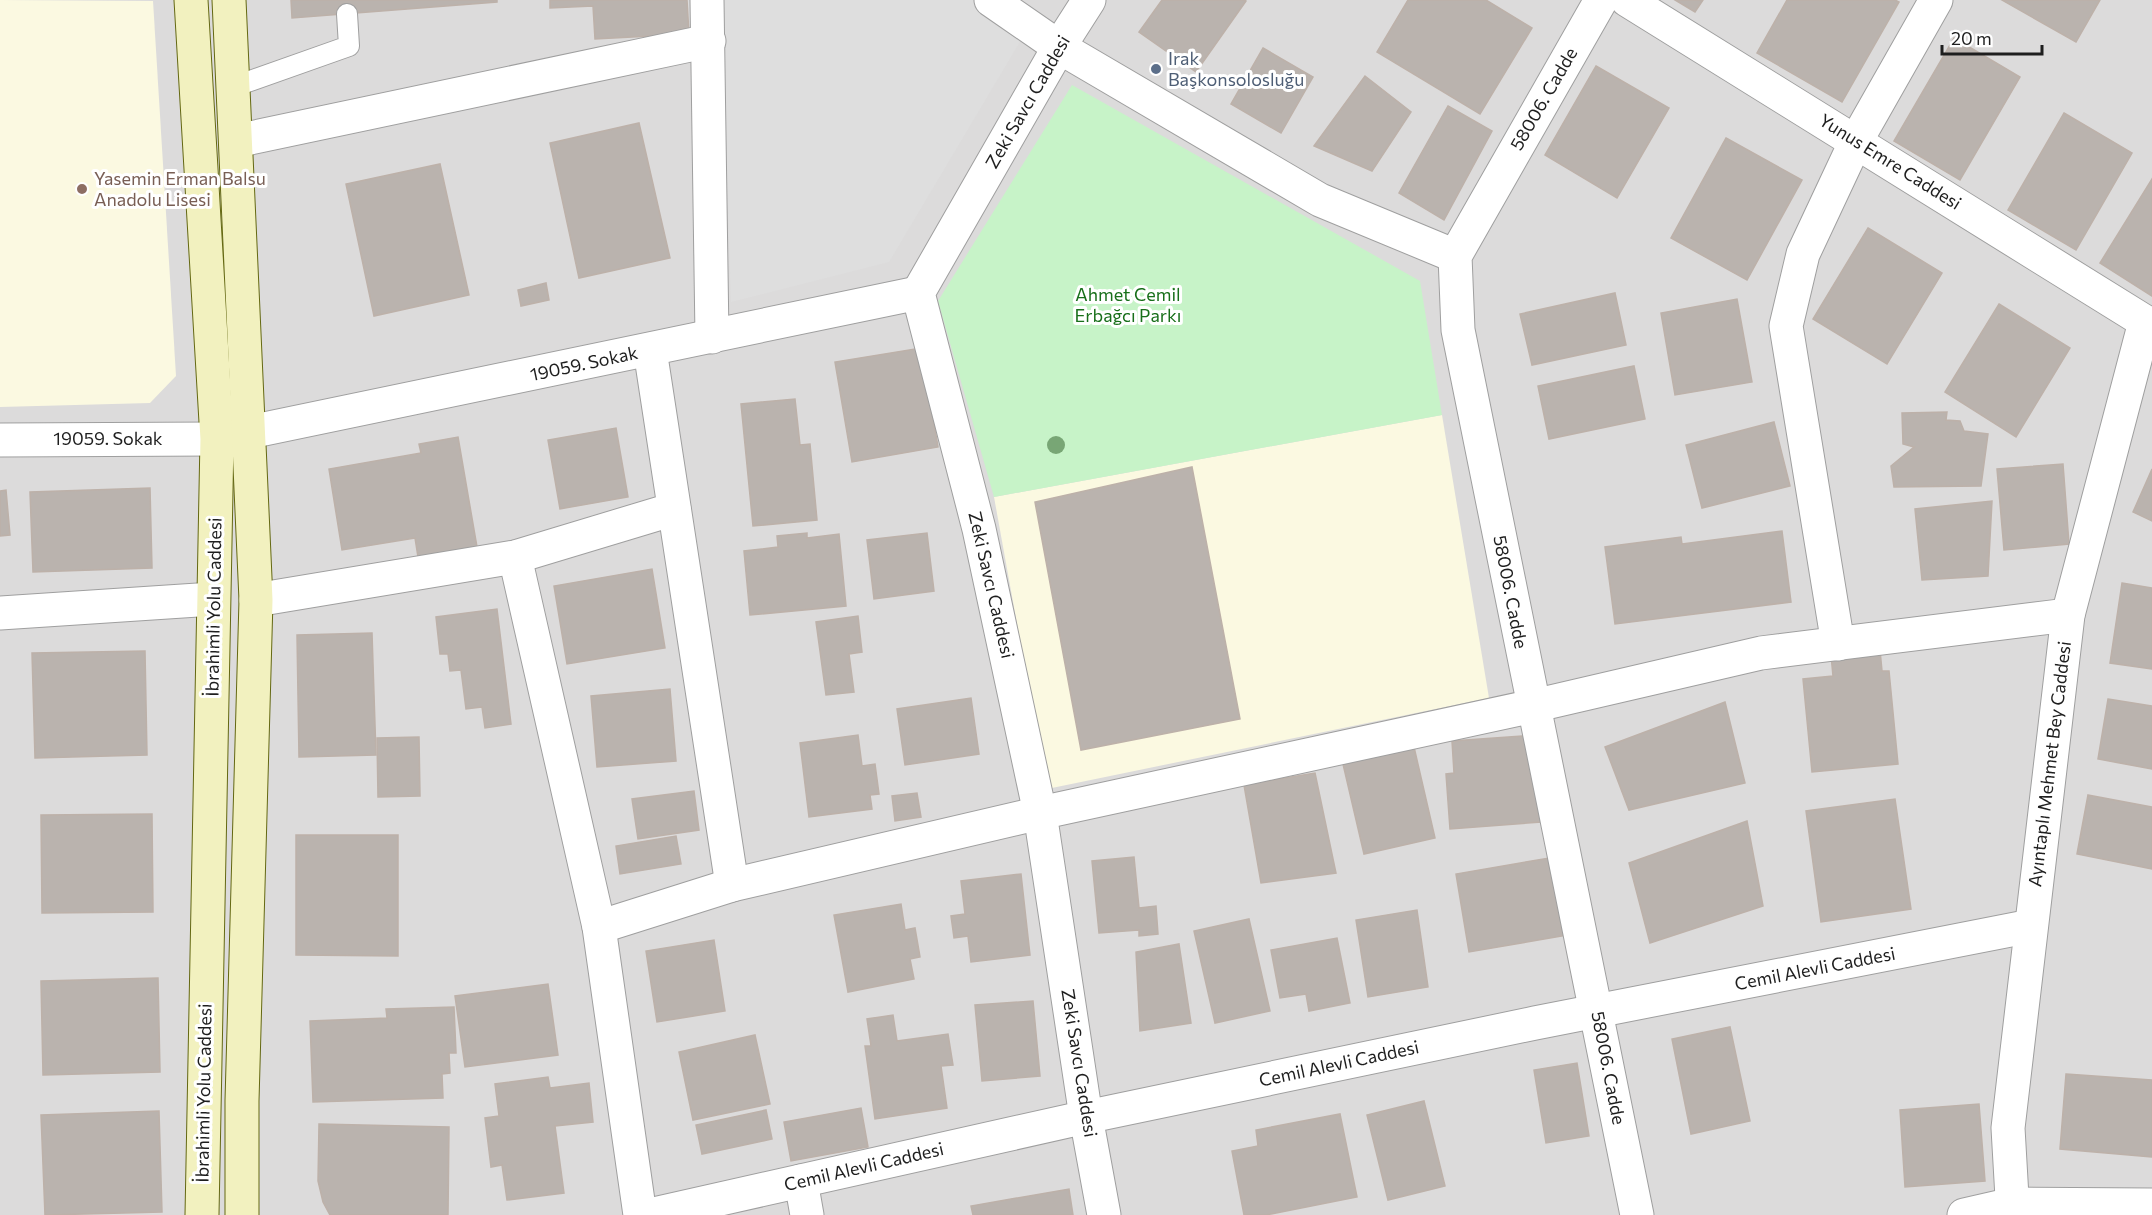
<svg xmlns="http://www.w3.org/2000/svg" width="2152" height="1215" font-family="Commissioner,sans-serif">
<rect width="100%" height="100%" fill="#eeeae5"/>
<!-- residential -->
<rect fill="#dcdbdb" x="0" y="0" width="2152" height="1215"/>
<!-- education -->
<g fill="#fbf9e1">
<polygon points="0,0 153,1 176,376 150,403 0,407"/>
<polygon points="1442,415 1489,698 1047,789 994,497"/>
</g>
<!-- park -->
<polygon fill="#c7f3c8" points="1072,85 1420,281 1442,415 994,497 938,301"/>
<!-- parking -->
<polygon fill="#dedede" points="721,0 973,0 1024,35 889,262 731,302"/>
<!-- building -->
<g fill="#bab3ae" stroke="#bdb1a9" stroke-width="1.5">
<polygon points="291,0 497,0 497,2 292,18"/>
<polygon points="550,0 687,0 689,34 595,39 593,6 550,8"/>
<polygon points="1162,0 1244,0 1246,1 1196,72 1139,32"/>
<polygon points="1408,0 1486,0 1532,28 1480,114 1377,52"/>
<polygon points="1675,0 1703,0 1695,12"/>
<polygon points="1787,0 1895,0 1899,2 1842,102 1757,53"/>
<polygon points="2002,0 2100,0 2076,42"/>
<polygon points="1954,38 2020,77 1960,180 1894,141"/>
<polygon points="1263,48 1313,77 1281,133 1231,104"/>
<polygon points="1596,66 1669,108 1617,198 1545,155"/>
<polygon points="1365,76 1411,112 1372,171 1314,146"/>
<polygon points="1448,106 1492,131 1444,220 1399,193"/>
<polygon points="2064,113 2132,153 2076,250 2008,210"/>
<polygon points="639,123 670,258 579,278 550,143"/>
<polygon points="1726,138 1802,180 1747,280 1671,238"/>
<polygon points="440,164 469,295 374,316 346,184"/>
<polygon points="2152,179 2152,296 2100,263"/>
<polygon points="1868,228 1942,273 1887,364 1813,319"/>
<polygon points="546,283 549,300 521,306 518,290"/>
<polygon points="1615,293 1626,345 1532,365 1520,314"/>
<polygon points="1737,299 1752,382 1675,395 1661,313"/>
<polygon points="1999,304 2070,348 2016,437 1945,392"/>
<polygon points="921,348 938,447 852,462 835,362"/>
<polygon points="1634,366 1645,419 1549,439 1538,386"/>
<polygon points="795,399 800,445 810,444 817,520 753,526 741,404"/>
<polygon points="1947,412 1946,420 1960,421 1964,431 1988,434 1981,486 1894,487 1891,466 1914,447 1903,444 1902,413"/>
<polygon points="1774,422 1790,486 1702,508 1686,445"/>
<polygon points="616,428 628,497 560,509 548,440"/>
<polygon points="458,437 477,547 418,557 415,538 342,550 329,469 421,453 419,444"/>
<polygon points="2063,464 2069,544 2004,550 1997,469"/>
<polygon points="1192,467 1240,719 1081,750 1035,502"/>
<polygon points="2152,469 2152,521 2133,512"/>
<polygon points="150,488 152,568 33,572 30,492"/>
<polygon points="6,490 10,535 0,536 0,491"/>
<polygon points="1992,501 1988,576 1922,580 1915,509"/>
<polygon points="1782,531 1791,602 1615,624 1605,547 1681,537 1682,544"/>
<polygon points="807,533 807,538 839,534 846,606 750,615 744,551 778,547 777,536"/>
<polygon points="927,533 934,591 874,599 867,540"/>
<polygon points="652,569 665,648 567,664 554,586"/>
<polygon points="2122,583 2152,588 2152,669 2110,663"/>
<polygon points="497,609 511,724 485,728 482,707 466,709 461,670 450,671 448,654 440,654 436,617"/>
<polygon points="858,616 862,652 849,654 854,692 826,695 816,622"/>
<polygon points="372,633 376,755 299,757 297,635"/>
<polygon points="1880,650 1882,671 1889,671 1898,764 1812,772 1803,679 1833,676 1831,655"/>
<polygon points="145,651 147,755 35,758 32,653"/>
<polygon points="670,689 676,761 597,767 591,696"/>
<polygon points="971,698 979,754 905,765 897,709"/>
<polygon points="2108,699 2152,706 2152,769 2098,759"/>
<polygon points="1725,702 1745,783 1629,810 1605,747"/>
<polygon points="858,735 862,766 875,764 879,794 870,795 872,809 809,817 800,743"/>
<polygon points="1535,735 1541,822 1450,829 1446,774 1454,773 1452,741"/>
<polygon points="419,737 420,796 378,797 377,738"/>
<polygon points="1414,747 1435,838 1364,854 1343,764"/>
<polygon points="1315,773 1336,873 1261,883 1244,785"/>
<polygon points="694,791 699,830 638,839 632,799"/>
<polygon points="917,793 921,817 895,821 892,796"/>
<polygon points="2088,795 2152,807 2152,869 2077,854"/>
<polygon points="1895,799 1911,909 1821,922 1806,811"/>
<polygon points="152,814 153,912 42,913 41,815"/>
<polygon points="1747,821 1763,906 1650,943 1629,863"/>
<polygon points="296,835 398,835 398,956 296,955"/>
<polygon points="676,836 681,864 620,874 616,846"/>
<polygon points="1134,857 1139,908 1156,906 1158,934 1139,936 1139,930 1099,933 1092,861"/>
<polygon points="1555,857 1568,935 1469,952 1456,874"/>
<polygon points="1021,874 1030,955 971,962 968,936 954,938 951,916 965,914 961,881"/>
<polygon points="901,904 905,930 915,928 920,957 910,959 914,979 848,992 834,915"/>
<polygon points="1417,910 1428,987 1368,997 1356,920"/>
<polygon points="1249,919 1270,1011 1215,1023 1194,931"/>
<polygon points="1337,938 1350,1003 1309,1011 1306,994 1280,998 1271,950"/>
<polygon points="714,940 725,1011 657,1022 646,951"/>
<polygon points="1179,944 1191,1023 1140,1031 1136,952"/>
<polygon points="158,978 160,1072 43,1075 41,981"/>
<polygon points="548,984 558,1055 465,1067 455,996"/>
<polygon points="1033,1001 1040,1076 982,1081 975,1005"/>
<polygon points="454,1007 456,1053 449,1053 450,1073 442,1074 443,1098 313,1102 310,1021 387,1018 386,1009"/>
<polygon points="893,1015 897,1041 948,1034 953,1065 941,1066 947,1108 875,1119 865,1046 871,1046 867,1019"/>
<polygon points="1730,1027 1750,1121 1691,1134 1672,1039"/>
<polygon points="755,1035 770,1104 693,1120 679,1052"/>
<polygon points="1577,1063 1589,1136 1546,1143 1534,1070"/>
<polygon points="2066,1074 2152,1080 2152,1157 2060,1149"/>
<polygon points="548,1077 550,1088 589,1083 593,1122 555,1126 564,1193 507,1200 502,1165 491,1167 485,1118 499,1116 495,1084"/>
<polygon points="1424,1101 1445,1186 1388,1200 1367,1115"/>
<polygon points="1979,1104 1985,1181 1905,1187 1900,1110"/>
<polygon points="861,1108 868,1147 791,1161 784,1122"/>
<polygon points="766,1110 772,1139 702,1154 696,1125"/>
<polygon points="159,1111 162,1212 45,1215 41,1115"/>
<polygon points="1340,1114 1357,1197 1266,1215 1244,1215 1232,1151 1258,1146 1256,1130"/>
<polygon points="319,1124 449,1127 448,1215 330,1215 323,1202 318,1181"/>
<polygon points="1069,1189 1073,1215 973,1215 971,1206"/>
</g>
<g fill="none" stroke-linecap="round" stroke-linejoin="round">
<defs>
<polyline id="lane" points="233,87 349,46 347,14"/>
<g id="street">
<polyline points="707,0 712,337"/>
<polyline points="991,0 1059,47 1320,200 1455,256"/>
<polyline points="1089,0 1059,47 918,293 979,529 1040,813 1086,1117 1104,1215"/>
<polyline points="1601,0 1455,256 1458,330 1637,1215"/>
<polyline points="1627,0 2152,326"/>
<polyline points="236,141 709,41"/>
<polyline points="650,350 732,885"/>
<polyline points="250,432 918,293"/>
<polyline points="0,440 217,439"/>
<polyline points="515,557 599,927 640,1215"/>
<polyline points="256,600 515,557 674,509"/>
<polyline points="0,613 213,599"/>
<polyline points="1838,644 1786,326 1803,254 1856,141 1936,0"/>
<polyline points="599,927 732,885 1040,813 1533,706 1761,653 2068,615"/>
<polyline points="801,1181 807,1215"/>
<polyline points="649,1215 1086,1117 1535,1023 2031,926"/>
<polyline points="1964,1215 2012,1204 2152,1205"/>
<polyline points="2013,1215 2008,1128 2068,615 2145,322"/>
</g>
<g id="secondary">
<polyline points="191,0 217,439 202,1215"/>
<polyline points="229,0 256,600 242,1101 242,1215"/>
</g>
</defs>
<!-- lane casing -->
<use href="#lane" stroke="#9f9f9f" stroke-width="22"/>
<!-- street casing -->
<use href="#street" stroke="#9f9f9f" stroke-width="35"/>
<!-- secondary casing -->
<use href="#secondary" stroke="#646812" stroke-width="35"/>
<!-- lane -->
<use href="#lane" stroke="#fff" stroke-width="20"/>
<!-- street -->
<use href="#street" stroke="#fff" stroke-width="33"/>
<!-- secondary -->
<use href="#secondary" stroke="#f2f1bf" stroke-width="33"/>
</g>
<!-- trees -->
<circle fill="#78a675" cx="1056" cy="445" r="9"/>
<!-- markers -->
<circle fill="#5c6f8a" stroke="#fff" stroke-width="2" cx="1156" cy="69" r="6"/>
<circle fill="#8d6e63" stroke="#fff" stroke-width="2" cx="82" cy="189" r="6"/>
<g text-anchor="middle" stroke-width="6" stroke-linejoin="round" paint-order="stroke">
<!-- service labels -->
<g font-size="18" fill="#4e5e75" stroke="#fff" text-anchor="start">
<text x="1168" y="65">Irak<tspan x="1168" dy="21">Başkonsolosluğu</tspan></text>
</g>
<!-- street labels -->
<g font-size="18" fill="#1e1e1e" stroke="#fff">
<text transform="translate(1544 99) rotate(-60)" y="6">58006. Cadde</text>
<text transform="translate(1028 102) rotate(-60)" y="6">Zeki Savcı Caddesi</text>
<text transform="translate(1890 162) rotate(32)" y="6">Yunus Emre Caddesi</text>
<text transform="translate(584 364) rotate(-12)" y="6">19059. Sokak</text>
<text x="108" y="445">19059. Sokak</text>
<text transform="translate(991 585) rotate(77)" y="6">Zeki Savcı Caddesi</text>
<text transform="translate(1510 592) rotate(79)" y="6">58006. Cadde</text>
<text transform="translate(214 607) rotate(-89)" y="6">İbrahimli Yolu Caddesi</text>
<text transform="translate(2050 764) rotate(-83)" y="6">Ayıntaplı Mehmet Bey Caddesi</text>
<text transform="translate(1815 969) rotate(-11)" y="6">Cemil Alevli Caddesi</text>
<text transform="translate(1079 1063) rotate(81)" y="6">Zeki Savcı Caddesi</text>
<text transform="translate(1339 1064) rotate(-12)" y="6">Cemil Alevli Caddesi</text>
<text transform="translate(1608 1068) rotate(79)" y="6">58006. Cadde</text>
<text transform="translate(204 1093) rotate(-89)" y="6">İbrahimli Yolu Caddesi</text>
<text transform="translate(864 1167) rotate(-13)" y="6">Cemil Alevli Caddesi</text>
</g>
<!-- education labels -->
<g font-size="18" fill="#785e54" stroke="#fff" text-anchor="start">
<text x="94" y="185">Yasemin Erman Balsu<tspan x="94" dy="21">Anadolu Lisesi</tspan></text>
</g>
<!-- park labels -->
<g font-size="18" fill="#186f1a" stroke="#fff">
<text x="1128" y="301">Ahmet Cemil<tspan x="1128" dy="21">Erbağcı Parkı</tspan></text>
</g>
</g>
<!-- scale -->
<path d="M1942 45v9h100v-9" fill="none" stroke="#1e1e1e" stroke-width="3"/>
<text x="1951" y="45" font-size="18" fill="#1e1e1e" stroke="#ffffff" stroke-width="4.5" paint-order="stroke">20 m</text>
</svg>
